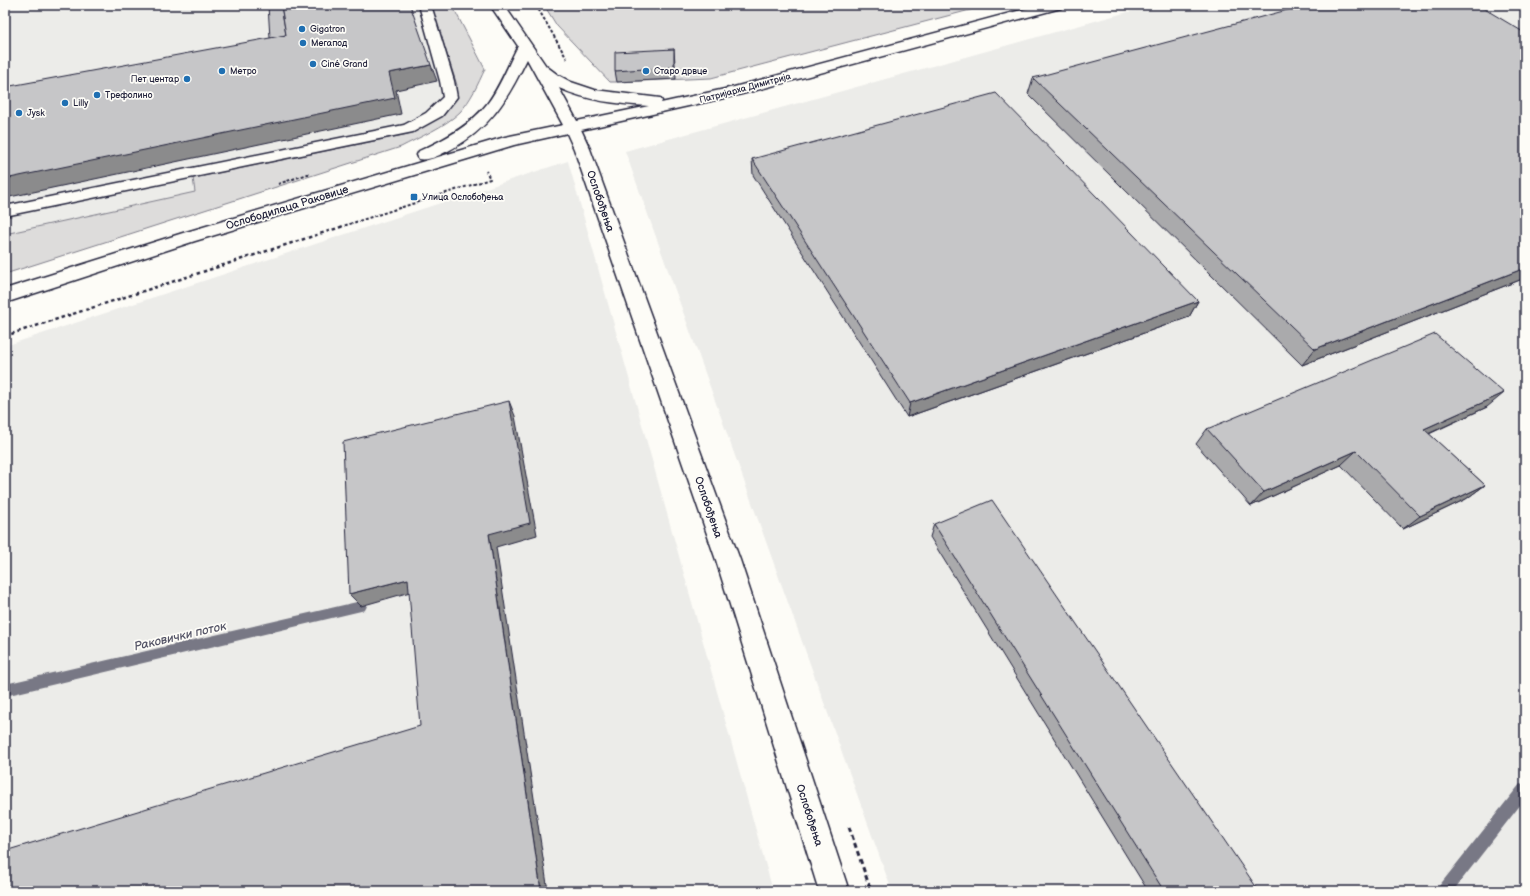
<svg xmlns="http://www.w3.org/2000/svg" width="1530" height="896" font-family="'Balsamiq Sans',sans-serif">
<rect width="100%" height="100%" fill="#fdfcf7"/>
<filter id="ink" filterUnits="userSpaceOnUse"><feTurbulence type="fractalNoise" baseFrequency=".025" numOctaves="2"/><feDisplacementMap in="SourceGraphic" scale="8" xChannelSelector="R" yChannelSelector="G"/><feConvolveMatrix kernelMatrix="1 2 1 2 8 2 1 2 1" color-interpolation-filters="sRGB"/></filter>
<g filter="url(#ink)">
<!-- built -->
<g fill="#ecece9">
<polygon points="5,5 452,5 485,69 474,92 459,112 437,128 401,147 5,274"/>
<polygon points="1153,5 1525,5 1525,891 892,891 625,151"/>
<polygon points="568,161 773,891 5,891 5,346"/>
</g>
<!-- green -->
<g fill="#dddcdb" stroke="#807f8b">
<path d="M431 5H452L485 69C478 84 471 100 460 112 446 126 418 138 401 147L5 274V234L195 192 193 178 408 134 438 117 453 102 457 85Z"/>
<polygon points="544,5 989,5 711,78 617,82 610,82 557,26"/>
</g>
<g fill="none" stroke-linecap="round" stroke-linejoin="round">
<!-- stream -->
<g fill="#787885" fill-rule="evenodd">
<polygon points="361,601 365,602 367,606 365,610 361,611 5,696 5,684"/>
<polygon points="1525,783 1525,799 1453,891 1437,891 1439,886 1520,784"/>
</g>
<defs>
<polygon id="service" points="419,5 431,5 454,81 457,97 442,116 413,132 5,216 5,206 404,125 426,113 443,97 440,81"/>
<polygon id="minor" points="572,122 578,123 590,149 740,560 849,891 819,891 716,560 574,149 564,127 566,123"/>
<path id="secondary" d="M490 5H504L546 66 558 75 571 82 595 90 660 98 662 101 661 103 734 87 1040 5H1063L1061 8 742 94 514 145 195 241 5 303V289L183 233 505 137 563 125 527 59C507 100 490 129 448 151 439 155 430 161 419 159L417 155 419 151C444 140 470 126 487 104 500 87 508 65 518 46ZM559 88C587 101 618 104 649 106L577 121Z"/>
</defs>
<!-- service casing -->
<use href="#service" stroke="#22223b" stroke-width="3"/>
<!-- minor casing -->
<use href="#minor" stroke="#22223b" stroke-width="3"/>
<!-- secondary casing -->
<use href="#secondary" stroke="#22223b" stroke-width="3"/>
<!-- path-far2 -->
<g stroke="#22223b" stroke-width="2" stroke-dasharray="3 2" stroke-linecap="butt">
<polyline points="536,5 567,59"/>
<polyline points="278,184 311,173"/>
<polyline points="340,227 490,179 486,171"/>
</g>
<!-- path-far1 -->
<polyline stroke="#22223b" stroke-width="2.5" stroke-dasharray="3.5 3" stroke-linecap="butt" points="5,336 344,226"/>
<!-- path -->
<polyline stroke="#22223b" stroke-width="3" stroke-dasharray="5 3.5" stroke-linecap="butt" points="849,827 871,891"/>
<!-- service -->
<use href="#service" fill="#fdfcf7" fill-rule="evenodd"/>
<!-- minor -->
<use href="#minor" fill="#fdfcf7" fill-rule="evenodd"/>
<!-- secondary -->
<use href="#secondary" fill="#fdfcf7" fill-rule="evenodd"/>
</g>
<!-- wall -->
<g fill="#aaaaac" stroke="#22223b">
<polygon points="674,49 676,79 617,82 615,71"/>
<polygon points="1033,78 1525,278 1302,365 1028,94"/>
<polygon points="752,159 1198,301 1189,317 907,417 753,175"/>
<polygon points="1487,407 1429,434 1485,485 1466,499 1403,529 1341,465 1251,506 1196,444 1207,429"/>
<polygon points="934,524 1259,891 1148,891 930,537"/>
</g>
<!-- shaded-wall -->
<g fill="#8b8b8c" stroke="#22223b">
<polygon points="431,65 437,81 396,90 401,114 5,198 5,179 389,73"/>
<polygon points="1525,268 1525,278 1302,365 1315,349"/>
<polygon points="1198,301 1189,317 907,417 910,403"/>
<polygon points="1504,393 1487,407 1408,443 1424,429"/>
<polygon points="509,401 515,416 537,535 496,547 548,891 541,891 489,534"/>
<polygon points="1356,451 1341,465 1251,506 1264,492"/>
<polygon points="1485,485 1466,499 1403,529 1420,516"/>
<polygon points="408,579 417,590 361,606 349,594"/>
</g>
<!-- building -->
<g fill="#c6c6c8" stroke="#22223b">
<polygon points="268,5 281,5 286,35 270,38"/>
<polygon points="281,5 410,5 431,65 389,73 395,98 5,179 5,87 286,35"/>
<polygon points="1306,5 1478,5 1525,33 1525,268 1315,349 1033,78"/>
<polygon points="674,49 674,67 615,71 615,52"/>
<polygon points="996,93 1198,301 910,403 752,159"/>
<polygon points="1435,334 1504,393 1424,429 1485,485 1420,516 1356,451 1264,492 1207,429"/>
<polygon points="509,401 530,523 489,534 541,891 5,891 5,851 420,726 408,579 349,594 343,442"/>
<polygon points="992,500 1259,891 1164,891 934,524"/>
</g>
</g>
<!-- markers -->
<g fill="#1f6fb2" stroke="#fdfcf7" stroke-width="1.5">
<circle cx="302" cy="29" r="4"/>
<circle cx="303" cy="43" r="4"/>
<circle cx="313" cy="64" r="4"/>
<circle cx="222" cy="71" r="4"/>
<circle cx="646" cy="71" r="4"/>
<circle cx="187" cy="79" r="4"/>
<circle cx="97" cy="95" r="4"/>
<circle cx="65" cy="103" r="4"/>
<circle cx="19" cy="113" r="4"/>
<rect x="410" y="193" width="8" height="8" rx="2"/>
</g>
<g text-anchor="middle" stroke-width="3.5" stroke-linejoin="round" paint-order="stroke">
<!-- far-poi labels -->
<g font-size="9" fill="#22223b" stroke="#fdfcf7" text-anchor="start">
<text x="310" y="32">Gigatron</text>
<text x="311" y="46">Мегапод</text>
<text x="321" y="67">Ciné Grand</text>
<text x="230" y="74">Метро</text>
<text x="654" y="74">Старо дрвце</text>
<text x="179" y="82" text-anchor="end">Пет центар</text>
<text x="105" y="98">Трефолино</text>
<text x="73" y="106">Lilly</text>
<text x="27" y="116">Jysk</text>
<text x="422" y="200">Улица Ослобођења</text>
</g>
<!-- far-street labels -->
<g font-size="9" fill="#22223b" stroke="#fdfcf7">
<text transform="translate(745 88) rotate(-15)" y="3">Патријарха Димитрија</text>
</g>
<!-- street labels -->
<g font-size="11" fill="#22223b" stroke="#fdfcf7">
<text transform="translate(601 201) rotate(71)" y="4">Ослобођења</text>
<text transform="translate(287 207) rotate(-17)" y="4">Ослободилаца Раковице</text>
<text transform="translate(709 507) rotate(71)" y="4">Ослобођења</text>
<text transform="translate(810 815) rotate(72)" y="4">Ослобођења</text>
</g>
<!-- water labels -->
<g font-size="12" font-style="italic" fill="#545466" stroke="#fdfcf7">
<text transform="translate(180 636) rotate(-13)" y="4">Раковички поток</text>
</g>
</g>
<!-- margin -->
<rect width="1530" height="896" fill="none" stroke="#fdfcf7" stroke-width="20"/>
<rect x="10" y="10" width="1510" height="876" fill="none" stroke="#22223b" stroke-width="1.5" filter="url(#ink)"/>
</svg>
